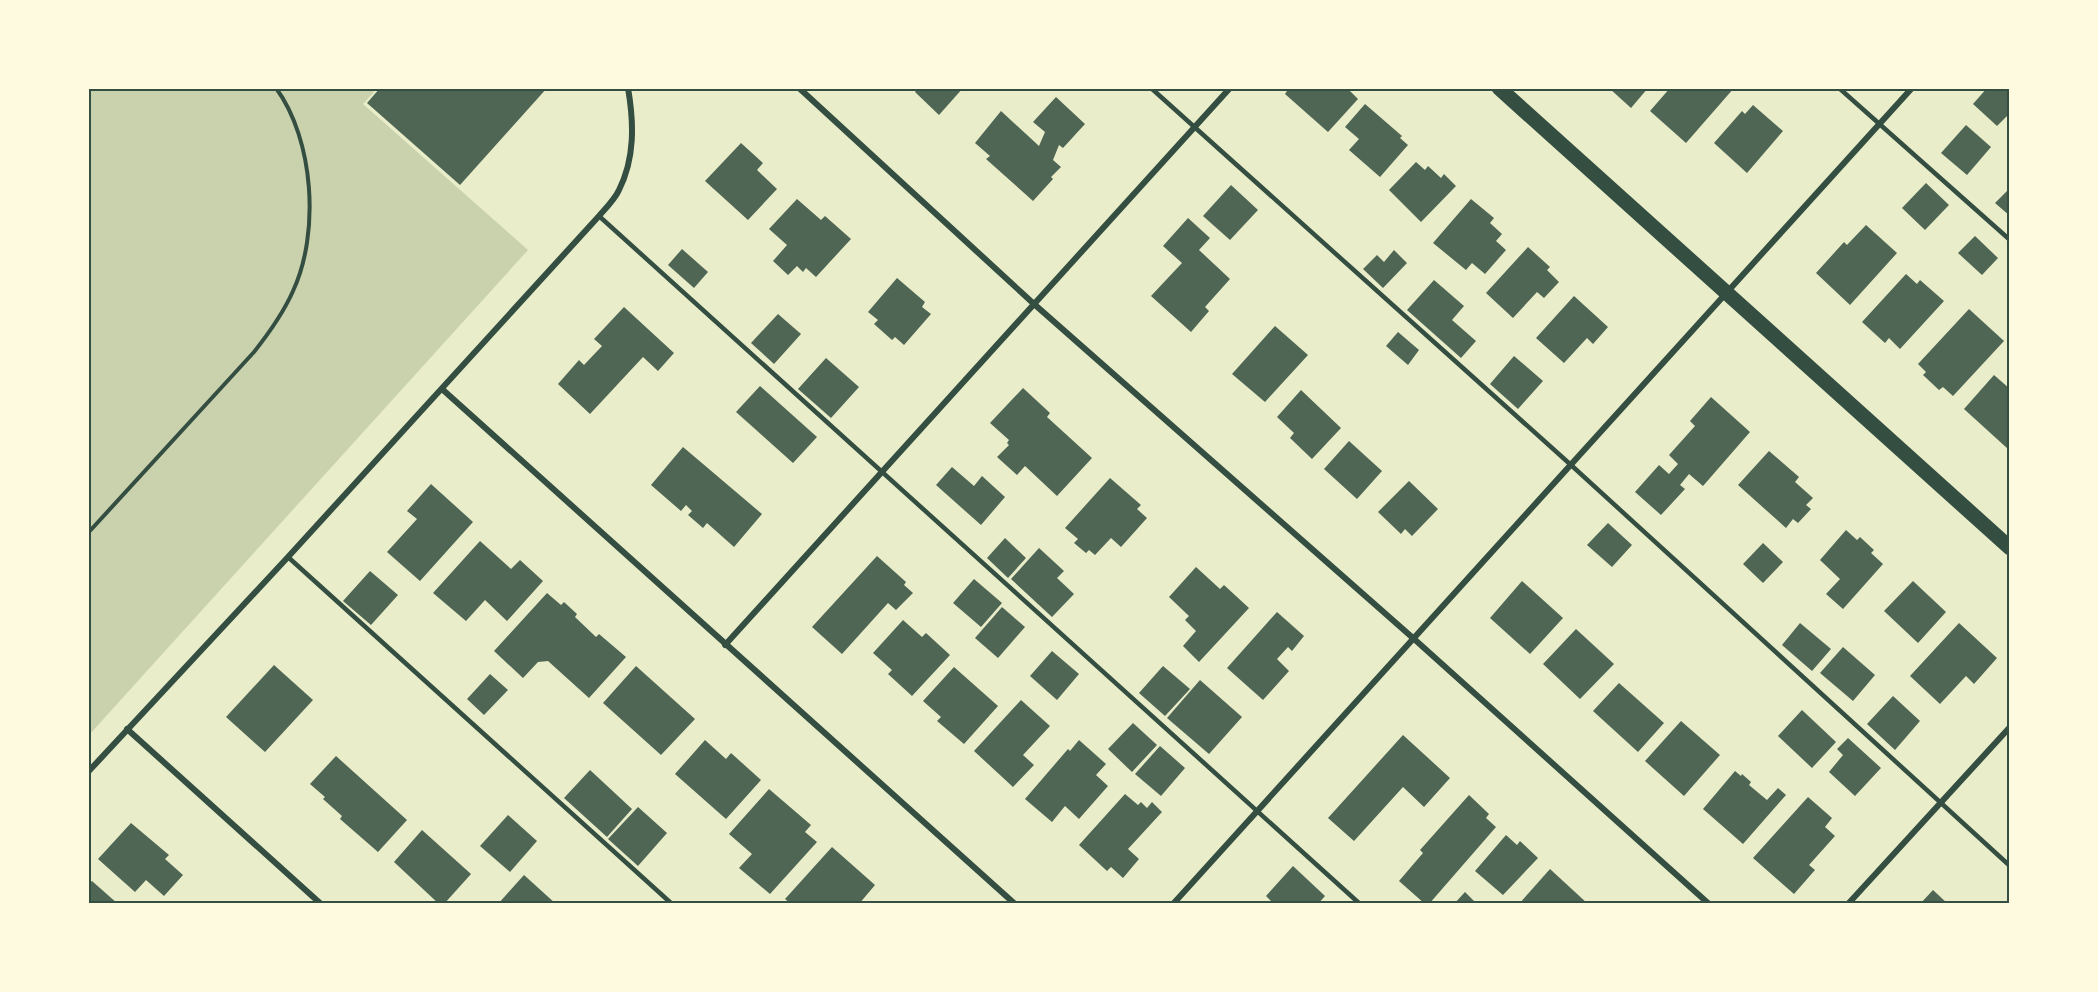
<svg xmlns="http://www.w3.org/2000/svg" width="2098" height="992" font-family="Ubuntu,sans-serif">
<rect width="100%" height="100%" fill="#e9edc9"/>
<!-- green -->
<polygon fill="#cad2ad" points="89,89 370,89 374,92 363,104 528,250 89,735"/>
<!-- building -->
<g fill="#4f6655">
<polygon points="380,88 547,88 460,185 367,103"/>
<polygon points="918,88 963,88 939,115 915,92"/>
<polygon points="1289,88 1347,88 1358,99 1328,132 1285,94"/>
<polygon points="1609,88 1648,88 1631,108"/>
<polygon points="1670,88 1734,88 1686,143 1650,111"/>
<polygon points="1987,88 2010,88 2010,113 1997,126 1973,104"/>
<polygon points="1056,97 1085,124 1063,148 1059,145 1053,160 1061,167 1051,177 1053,179 1033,201 986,159 990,156 975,143 1001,111 1039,146 1045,132 1033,122"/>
<polygon points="1365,104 1402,136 1400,138 1408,145 1380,177 1349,150 1359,139 1345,127"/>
<polygon points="1753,105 1783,131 1747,173 1714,143 1742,111 1745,114"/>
<polygon points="1966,125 1991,147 1967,175 1941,153"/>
<polygon points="741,143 763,163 757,170 777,189 748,220 705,181"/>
<polygon points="1416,162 1425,170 1428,166 1441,178 1444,174 1456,186 1421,222 1389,190"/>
<polygon points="1926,183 1949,205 1925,230 1902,208"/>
<polygon points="1231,185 1258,210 1230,240 1203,216"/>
<polygon points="2010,188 2010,216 1995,203"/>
<polygon points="797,199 821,220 825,216 851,239 816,277 806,268 803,272 797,266 788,275 773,261 787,245 769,229"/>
<polygon points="1471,199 1494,218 1490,223 1502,234 1496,241 1506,250 1485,274 1472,263 1466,270 1433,243"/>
<polygon points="1188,218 1210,238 1199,250 1230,279 1205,307 1209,311 1191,332 1151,296 1182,263 1163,246"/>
<polygon points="1866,225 1897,253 1850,305 1816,273 1844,242 1847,245"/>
<polygon points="1975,236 1998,258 1982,275 1958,253"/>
<polygon points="1528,247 1550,267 1547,270 1559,282 1544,298 1537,292 1513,318 1486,293"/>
<polygon points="682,249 708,272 694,288 668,265"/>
<polygon points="1394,250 1407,263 1383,288 1363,269 1377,255 1384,262"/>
<polygon points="1906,274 1917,284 1920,280 1944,301 1900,349 1889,338 1885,343 1862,322"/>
<polygon points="897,278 925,302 922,307 931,314 904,345 895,337 892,340 874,324 878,320 868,312"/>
<polygon points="1434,280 1464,306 1452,320 1476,341 1461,358 1407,310"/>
<polygon points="1574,296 1608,327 1593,344 1587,338 1564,363 1536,338"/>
<polygon points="624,307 674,353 658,371 643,357 590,414 558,384 579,360 584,365 602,346 594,339"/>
<polygon points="1969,309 2004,341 1953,396 1943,387 1939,390 1923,375 1926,372 1918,364"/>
<polygon points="778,314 801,334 774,364 751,343"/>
<polygon points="1275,326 1308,355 1265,402 1232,374"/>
<polygon points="1398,332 1419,350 1408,365 1386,346"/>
<polygon points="1514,356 1543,381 1518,409 1490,384"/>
<polygon points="826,358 859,387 831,418 798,389"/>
<polygon points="1994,375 2010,389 2008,449 1964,409"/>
<polygon points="760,386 817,437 793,463 736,412"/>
<polygon points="1023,388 1050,413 1047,417 1092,458 1057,496 1025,466 1017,475 997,457 1009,445 1007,443 1009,440 990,423"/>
<polygon points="1301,390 1341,428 1312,459 1290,438 1294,433 1277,417"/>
<polygon points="1711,397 1750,432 1703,486 1689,474 1680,485 1685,489 1661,515 1635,492 1659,465 1669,474 1678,464 1669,455 1695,426 1690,421"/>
<polygon points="1349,441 1382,471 1357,499 1324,469"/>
<polygon points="683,447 762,514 734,547 707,523 703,528 688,515 692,511 686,505 681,511 651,485"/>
<polygon points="1769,451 1799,477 1795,482 1813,498 1806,505 1811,509 1798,523 1793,519 1786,528 1738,485"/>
<polygon points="952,467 974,486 982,476 1005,497 981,525 936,485"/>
<polygon points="1110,478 1141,505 1137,509 1147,518 1121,547 1111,538 1095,555 1089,550 1086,553 1074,543 1078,539 1065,528"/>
<polygon points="1409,481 1438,509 1412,536 1405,529 1401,534 1378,512"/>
<polygon points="431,484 473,522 420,581 387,552 417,519 407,511"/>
<polygon points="1608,523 1632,545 1612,567 1587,545"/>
<polygon points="1846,530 1857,540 1860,537 1874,550 1871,553 1883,564 1843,609 1826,594 1840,579 1820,560"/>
<polygon points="1005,538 1026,558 1008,578 987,558"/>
<polygon points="480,541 511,569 520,560 543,581 507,621 485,600 466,621 433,593"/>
<polygon points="1763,543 1783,562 1763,583 1743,564"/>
<polygon points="1039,548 1064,571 1057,578 1074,594 1052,617 1011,579"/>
<polygon points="877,556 906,582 904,585 913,593 896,610 888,603 842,654 812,627"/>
<polygon points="1196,567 1220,589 1224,585 1249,608 1199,662 1183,646 1196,631 1185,620 1189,616 1169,597"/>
<polygon points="370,571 398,595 371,625 343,601"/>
<polygon points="974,579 1002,603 981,627 953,603"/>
<polygon points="1522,581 1563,618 1530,654 1490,618"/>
<polygon points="1913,581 1946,612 1918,643 1884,611"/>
<polygon points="547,593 561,605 564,602 577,614 575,617 596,637 599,634 626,657 589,698 548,661 538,662 523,678 494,651"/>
<polygon points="1002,607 1025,627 998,658 975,638"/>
<polygon points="1277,612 1304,636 1292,651 1288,647 1277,659 1289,671 1263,700 1227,668"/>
<polygon points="903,620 922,637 926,633 950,655 912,696 888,674 892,670 873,653"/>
<polygon points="1800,623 1831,649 1812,671 1782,645"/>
<polygon points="1959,623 1997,658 1974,684 1966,676 1940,704 1910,676"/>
<polygon points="1576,629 1614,664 1580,699 1543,664"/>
<polygon points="1843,647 1875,675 1853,701 1820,673"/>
<polygon points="1052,651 1079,674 1057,700 1030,676"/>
<polygon points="274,665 313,700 265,752 226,717"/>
<polygon points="636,666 695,719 661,755 603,703"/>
<polygon points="1163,666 1190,689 1165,716 1139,693"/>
<polygon points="954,667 998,706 964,744 937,721 941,717 923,701"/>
<polygon points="490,674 508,690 484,715 467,699"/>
<polygon points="1200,680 1242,717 1209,754 1167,718"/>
<polygon points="1619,683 1664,723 1638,752 1593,711"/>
<polygon points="1893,696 1920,721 1895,750 1867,724"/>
<polygon points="1021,700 1050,726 1023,755 1034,765 1013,787 974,751"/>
<polygon points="1802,710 1836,742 1812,768 1778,736"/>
<polygon points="1681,721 1720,755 1684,796 1645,761"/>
<polygon points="1133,723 1157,745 1132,772 1108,749"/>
<polygon points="1403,735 1450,778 1424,807 1403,787 1354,841 1328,818"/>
<polygon points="1848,738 1881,768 1855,796 1829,772 1843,755 1837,749"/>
<polygon points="705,740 726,759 731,753 761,780 726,819 675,774"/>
<polygon points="1079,740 1106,764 1096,775 1108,786 1079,819 1065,806 1052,822 1025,799 1068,749 1070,751"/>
<polygon points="1160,746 1185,768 1161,796 1135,774"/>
<polygon points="336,756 407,820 378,852 340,819 342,816 323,799 325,797 310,784"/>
<polygon points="590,770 632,809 607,837 564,798"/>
<polygon points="1735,771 1741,776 1742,774 1751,782 1749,785 1767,800 1778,788 1786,795 1743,844 1703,809"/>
<polygon points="769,789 811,825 805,832 817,842 770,894 739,868 752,854 729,834"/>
<polygon points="1125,794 1138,805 1141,802 1147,808 1152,802 1162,812 1128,849 1139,859 1123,878 1111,867 1107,871 1079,845"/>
<polygon points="1469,795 1489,814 1486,818 1496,827 1429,904 1425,904 1399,881 1423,853 1420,850"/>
<polygon points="1808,797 1832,818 1825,827 1835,836 1809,865 1815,870 1794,894 1753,858"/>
<polygon points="638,807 667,833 638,866 608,839"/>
<polygon points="508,815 537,841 510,872 480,846"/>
<polygon points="131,823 169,855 165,859 183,875 164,896 146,880 135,892 98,859"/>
<polygon points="422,830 471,874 444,904 439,904 394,862"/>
<polygon points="1506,835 1517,845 1520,841 1538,858 1503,895 1475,871"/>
<polygon points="832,847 875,885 859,904 847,904 844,901 841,904 791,904 785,899"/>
<polygon points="1293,866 1325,896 1318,904 1274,904 1266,896"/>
<polygon points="1550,869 1588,904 1519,904"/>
<polygon points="524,875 556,904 498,904"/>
<polygon points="92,881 118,904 88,904 88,884"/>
<polygon points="1933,890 1948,904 1920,904"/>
<polygon points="1465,892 1477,904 1454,904"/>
</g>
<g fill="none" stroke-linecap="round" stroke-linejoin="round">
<!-- path -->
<path stroke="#344e41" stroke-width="4" d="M88 533 254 352C269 333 283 314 293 291 320 233 314 140 276 88"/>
<!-- service -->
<g stroke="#344e41" stroke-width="4.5">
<polyline points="1151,88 1571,465 2010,866"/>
<polyline points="1839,88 2010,240"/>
<polyline points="599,216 1360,904"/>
<polyline points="288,557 672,904"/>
</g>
<!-- minor -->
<g stroke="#344e41" stroke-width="6">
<polyline points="799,88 1034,304 1413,638 1709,904"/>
<polyline points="442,389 1015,904"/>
<polyline points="725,645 1230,88"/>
<polyline points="127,729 321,904"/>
<path d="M88 772 288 557 599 216C606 208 615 199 619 190 635 158 634 123 628 88"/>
<polyline points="1173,904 1912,88"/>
<polyline points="1848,904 2010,727"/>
</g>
<!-- primary -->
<polyline stroke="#344e41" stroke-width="15" points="1499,88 2010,548"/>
</g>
<!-- border -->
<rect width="2098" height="992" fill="none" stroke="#fefae0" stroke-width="180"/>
<rect x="90" y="90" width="1918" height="812" fill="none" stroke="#344e41" stroke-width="2"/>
</svg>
